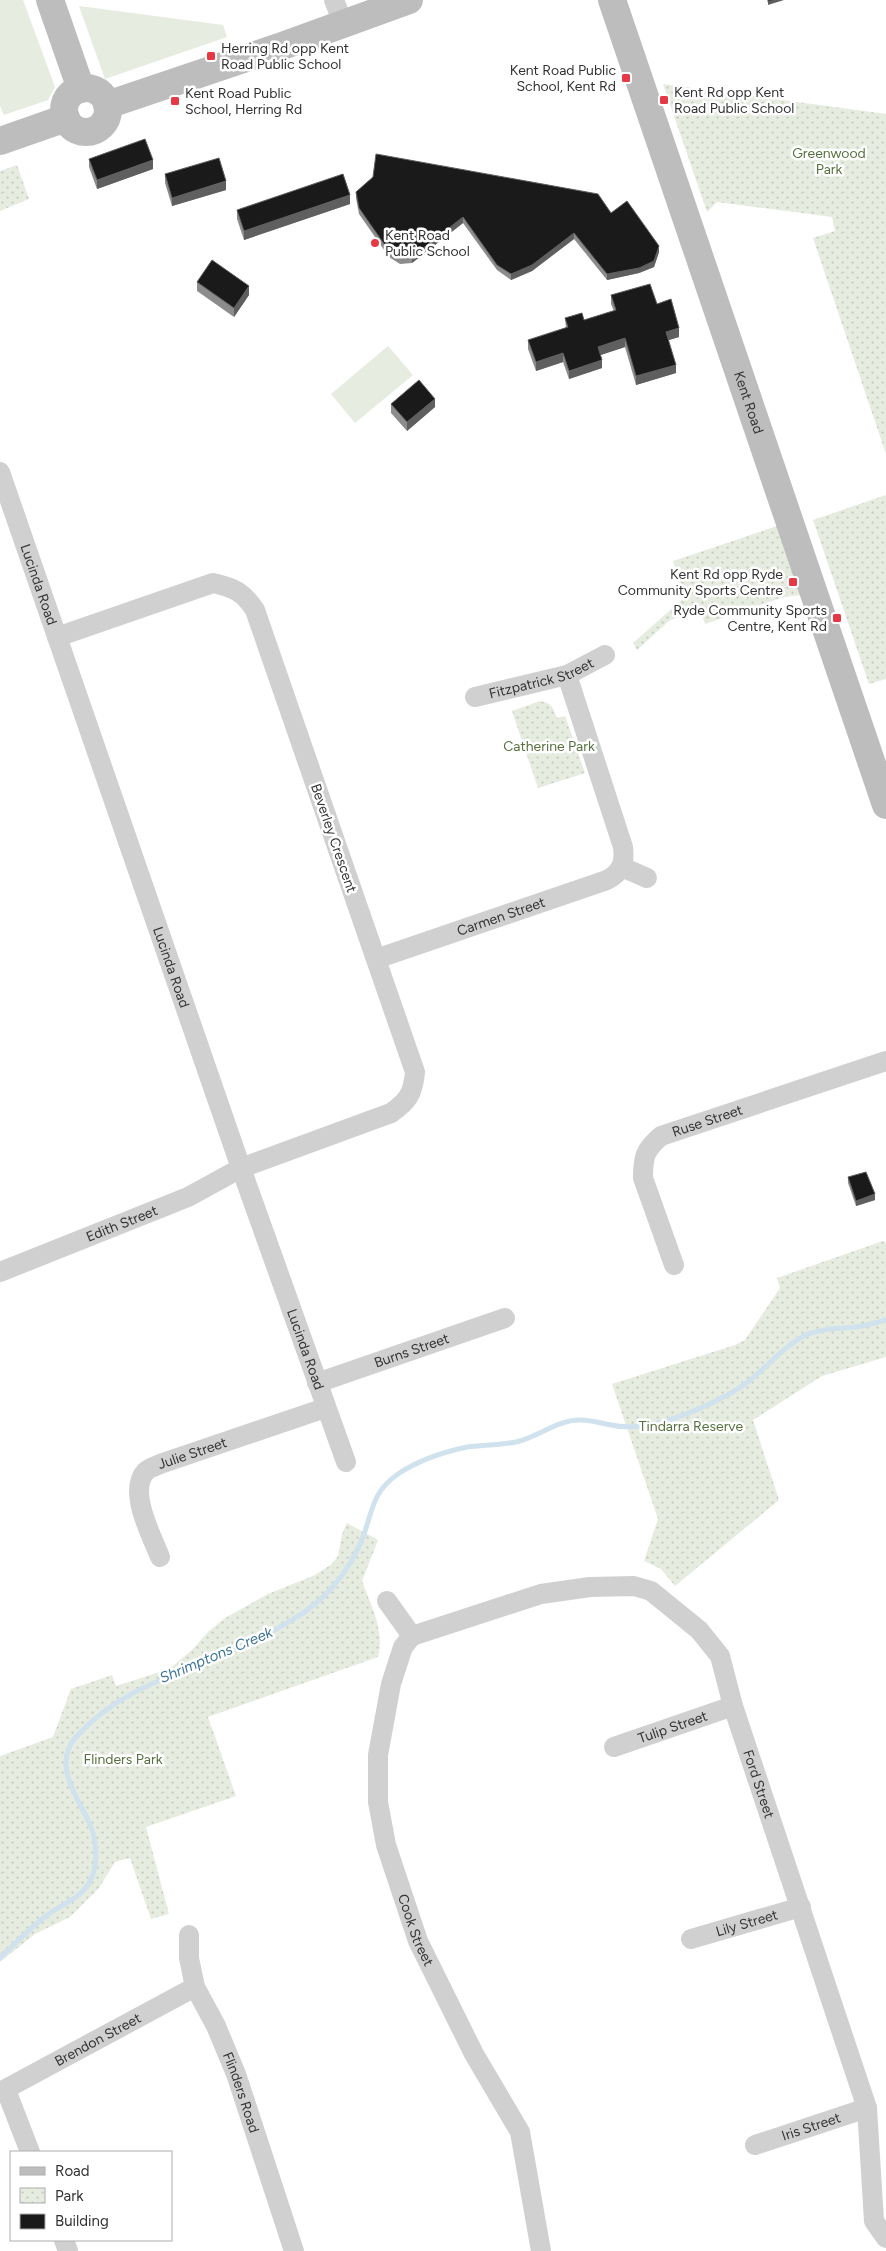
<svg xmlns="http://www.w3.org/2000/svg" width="886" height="2251" font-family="Figtree,sans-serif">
<defs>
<pattern id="park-dots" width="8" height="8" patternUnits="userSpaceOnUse" patternTransform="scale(1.25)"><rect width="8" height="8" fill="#e6ecdf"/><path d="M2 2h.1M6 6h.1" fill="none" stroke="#c6cbc0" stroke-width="1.8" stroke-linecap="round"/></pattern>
</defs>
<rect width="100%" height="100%" fill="#fff"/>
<!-- green -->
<g fill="#e6ecdf">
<polygon points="0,0 23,0 55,87 48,100 4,115 0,106"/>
<polygon points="79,6 223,25 227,37 105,79"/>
<polygon points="388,346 413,375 355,423 331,394"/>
</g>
<!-- park -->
<g fill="url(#park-dots)">
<polygon points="663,84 886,114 886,454 813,238 835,231 832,217 717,202 707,212"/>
<polygon points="17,165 29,199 0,211 0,171"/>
<polygon points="886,495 886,679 869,684 813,520"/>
<polygon points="777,526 802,595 784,597 705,624 699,607 669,621 637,650 633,643 685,597 673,561"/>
<path d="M540 701C552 703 553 708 557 718L565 716 585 773 538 788 512 711Z"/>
<polygon points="883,1241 886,1243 886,1357 822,1376 753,1420 779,1500 675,1586 661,1569 644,1561 658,1519 612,1384 735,1345 745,1340 780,1288 777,1278"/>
<path d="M347 1523 378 1540 362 1581C371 1606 385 1630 378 1657L208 1717 236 1796 146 1827 169 1914 151 1919 130 1858 115 1862 99 1888 70 1917 35 1934 0 1962V1756L53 1737 71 1689 112 1675 116 1686 169 1669 191 1651 208 1632 225 1618 268 1594 315 1575 332 1564 338 1556 342 1534Z"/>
</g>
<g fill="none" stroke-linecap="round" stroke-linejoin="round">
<!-- stream -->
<path stroke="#cfe2ee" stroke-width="5" d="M0 1958C15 1944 29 1929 46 1916 60 1905 80 1899 89 1883 99 1867 97 1839 89 1822 77 1797 52 1764 76 1737 115 1693 168 1677 220 1656 245 1645 269 1634 292 1620 325 1601 349 1572 363 1537 373 1510 372 1492 398 1474 417 1461 444 1452 467 1447 483 1445 500 1445 516 1442 538 1437 557 1420 580 1420 591 1420 601 1423 611 1425 625 1428 640 1427 654 1424 680 1419 729 1397 749 1381 767 1367 782 1348 802 1337 819 1328 837 1329 856 1327 866 1326 876 1323 886 1320"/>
<!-- street -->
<g stroke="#d0d0d0" stroke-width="20">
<polyline points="334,0 343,23"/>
<path id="s1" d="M0 472 241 1168 346 1462"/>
<path id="s2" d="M475 697 567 675 605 655"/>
<polyline points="622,867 647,878"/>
<path id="s3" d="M376 959 607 880C622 872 625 862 623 847L567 675"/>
<path id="s4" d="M674 1265 643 1178C643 1156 645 1150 661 1136L886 1061"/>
<path id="s5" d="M0 1272 188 1197 241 1168 391 1113C408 1101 413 1094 415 1072L255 610C243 592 235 588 213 583L57 637"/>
<path id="s6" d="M317 1383 505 1318"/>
<path id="s7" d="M160 1557C152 1536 127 1491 146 1471 149 1468 156 1466 160 1464L325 1408"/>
<polyline points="387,1601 412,1636"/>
<path id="s8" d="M412 1636 541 1594 590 1587 634 1586 651 1591 699 1630 720 1656 733 1706 867 2108 874 2221 886 2238"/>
<path id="s9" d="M412 1636 403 1647 391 1684 378 1755V1802L386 1845 418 1941 474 2054 520 2132 541 2251"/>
<path id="s10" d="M614 1747 733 1706"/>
<path id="s11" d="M189 1935V1958L195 1987 216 2026 236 2074 294 2251"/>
<path id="s12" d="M691 1939 801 1907"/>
<polyline points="6,2090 30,2152"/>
<path id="s13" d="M0 2092 195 1987"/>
<path id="s14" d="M755 2145 867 2108"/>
<polyline points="64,2240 68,2251"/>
</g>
<!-- secondary -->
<g stroke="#bdbdbd" stroke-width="28">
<polyline points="50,0 81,89"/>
<path id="s15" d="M612 0 886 805"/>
<circle cx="86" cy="110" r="22"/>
<polyline points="107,105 285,45 409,0"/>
<polyline points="0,141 66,118"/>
</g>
</g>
<!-- wall -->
<g fill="#8c8c8c">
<polygon points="89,159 153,169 97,189 89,167"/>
<polygon points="165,174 226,190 172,206 165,183"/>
<polygon points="356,192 611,213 659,252 654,267 639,273 607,280 574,239 532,271 511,280 497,270 463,223 412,263 400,264 389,257 359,214 356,198"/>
<polygon points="350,204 244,240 237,219 237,210"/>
<polygon points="197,282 249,295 234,317 197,291"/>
<polygon points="611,295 657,304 679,337 668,340 676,373 636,385 625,347 600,355 602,368 569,379 563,362 536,371 528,349 528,340 566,328 565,318 584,320 614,311 611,304"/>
<polygon points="391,404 435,407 407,431 391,413"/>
<polygon points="848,1177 875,1200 856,1206 848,1183"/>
</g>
<!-- shaded-wall -->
<g fill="#5f5f5f">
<polygon points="775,0 784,0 768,5 768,2"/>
<polygon points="153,160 153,169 97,189 97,180"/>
<polygon points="226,181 226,190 172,206 172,198"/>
<polygon points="350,195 350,204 244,240 244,231"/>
<polygon points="463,217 463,223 412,263 412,257"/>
<polygon points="574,233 574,239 532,271 511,280 511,274"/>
<polygon points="659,246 659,252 654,267 639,273 607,280 607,274"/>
<polygon points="249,286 249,295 234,317 234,308"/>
<polygon points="679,328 679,337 666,341 666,332"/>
<polygon points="625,338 625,347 598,356 598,347"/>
<polygon points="563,353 563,362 536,371 536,362"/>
<polygon points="602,360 602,368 569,379 569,371"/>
<polygon points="676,365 676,373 636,385 636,376"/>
<polygon points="435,399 435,407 407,431 407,422"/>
<polygon points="875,1194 875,1200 856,1206 856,1201"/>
</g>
<!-- building -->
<g fill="#1a1a1a" stroke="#5f5f5f">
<polygon points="768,0 775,0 768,2"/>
<polygon points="145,139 153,160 97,180 89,159"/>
<polygon points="376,154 598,194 611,213 627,201 659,246 654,261 639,268 607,274 574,233 532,265 511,274 497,265 463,217 412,257 400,258 389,251 359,208 356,192 373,177"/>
<polygon points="219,158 226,181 172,198 165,174"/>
<polygon points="343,174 350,195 244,231 237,210"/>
<polygon points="212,260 249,286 234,308 197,282"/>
<polygon points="650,284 657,304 671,299 679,328 666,332 676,365 636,376 625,338 598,347 602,360 569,371 563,353 536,362 528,340 568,327 565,318 582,313 584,320 616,310 611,295"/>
<polygon points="419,380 435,399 407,422 391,404"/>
<polygon points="866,1172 875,1194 856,1201 848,1177"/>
</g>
<!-- markers -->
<g fill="#e63946" stroke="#fff" stroke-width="2">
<rect x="206" y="51" width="10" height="10" rx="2.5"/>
<rect x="621" y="73" width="10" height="10" rx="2.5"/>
<rect x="659" y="95" width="10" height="10" rx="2.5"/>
<rect x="170" y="96" width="10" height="10" rx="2.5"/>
<circle cx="375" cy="243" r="5"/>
<rect x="788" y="577" width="10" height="10" rx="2.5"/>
<rect x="832" y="613" width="10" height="10" rx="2.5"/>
</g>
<g text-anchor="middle" stroke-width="5" stroke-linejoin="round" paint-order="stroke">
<!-- poi labels -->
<g font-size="14" fill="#333" stroke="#fff" text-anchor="start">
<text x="221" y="53">Herring Rd opp Kent<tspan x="221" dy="16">Road Public School</tspan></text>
<text x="616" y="75" text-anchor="end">Kent Road Public<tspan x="616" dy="16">School, Kent Rd</tspan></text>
<text x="674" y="97">Kent Rd opp Kent<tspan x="674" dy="16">Road Public School</tspan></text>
<text x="185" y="98">Kent Road Public<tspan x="185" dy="16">School, Herring Rd</tspan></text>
<text x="385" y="240">Kent Road<tspan x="385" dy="16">Public School</tspan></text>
<text x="783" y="579" text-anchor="end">Kent Rd opp Ryde<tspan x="783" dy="16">Community Sports Centre</tspan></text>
<text x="827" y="615" text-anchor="end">Ryde Community Sports<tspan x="827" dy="16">Centre, Kent Rd</tspan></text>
</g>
<!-- park labels -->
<g font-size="14" fill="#56703f" stroke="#fff">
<text x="829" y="158">Greenwood<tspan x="829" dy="16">Park</tspan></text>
<text x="549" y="751">Catherine Park</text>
<text x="691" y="1431">Tindarra Reserve</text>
<text x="123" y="1764">Flinders Park</text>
</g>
<!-- street labels -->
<g font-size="14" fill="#333" stroke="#fff">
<text dy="5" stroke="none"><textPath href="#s15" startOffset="425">Kent Road</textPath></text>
<text dy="5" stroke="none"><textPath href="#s1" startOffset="119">Lucinda Road</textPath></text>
<text dy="5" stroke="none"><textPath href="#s2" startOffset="69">Fitzpatrick Street</textPath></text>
<text transform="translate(334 838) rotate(71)" y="5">Beverley Crescent</text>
<text dy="5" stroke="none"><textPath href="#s3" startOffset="132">Carmen Street</textPath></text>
<text dy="5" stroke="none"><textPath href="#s1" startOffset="524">Lucinda Road</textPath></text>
<text dy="5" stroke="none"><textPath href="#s4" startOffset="189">Ruse Street</textPath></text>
<text dy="5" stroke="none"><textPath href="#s5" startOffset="131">Edith Street</textPath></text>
<text dy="5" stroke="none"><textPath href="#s1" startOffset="929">Lucinda Road</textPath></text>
<text dy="5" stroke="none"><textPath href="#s6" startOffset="100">Burns Street</textPath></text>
<text dy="5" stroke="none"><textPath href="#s7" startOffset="141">Julie Street</textPath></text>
<text dy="5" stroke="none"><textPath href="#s10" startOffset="62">Tulip Street</textPath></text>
<text dy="5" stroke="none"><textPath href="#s8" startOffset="476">Ford Street</textPath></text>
<text dy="5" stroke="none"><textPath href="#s12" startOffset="58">Lily Street</textPath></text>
<text dy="5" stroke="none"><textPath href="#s9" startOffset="306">Cook Street</textPath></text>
<text dy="5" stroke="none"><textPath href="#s13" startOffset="111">Brendon Street</textPath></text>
<text dy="5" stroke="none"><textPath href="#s11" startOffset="168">Flinders Road</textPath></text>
<text dy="5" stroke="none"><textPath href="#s14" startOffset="59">Iris Street</textPath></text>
</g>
<!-- water labels -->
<g font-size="15" font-style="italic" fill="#3f7597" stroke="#fff">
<text transform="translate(216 1655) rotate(-23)" y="5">Shrimptons Creek</text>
</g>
</g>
<!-- legend -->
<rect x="10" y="2151" width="162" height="90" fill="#ffffff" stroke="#adadad"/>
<rect x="20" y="2167" width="25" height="8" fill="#bdbdbd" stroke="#adadad"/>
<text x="55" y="2176" font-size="15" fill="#333333">Road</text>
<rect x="20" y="2188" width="25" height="15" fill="url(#park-dots)" stroke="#adadad"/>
<text x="55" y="2201" font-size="15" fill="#333333">Park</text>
<rect x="20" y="2214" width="25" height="15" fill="#1a1a1a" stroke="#adadad"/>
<text x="55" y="2226" font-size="15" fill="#333333">Building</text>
</svg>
